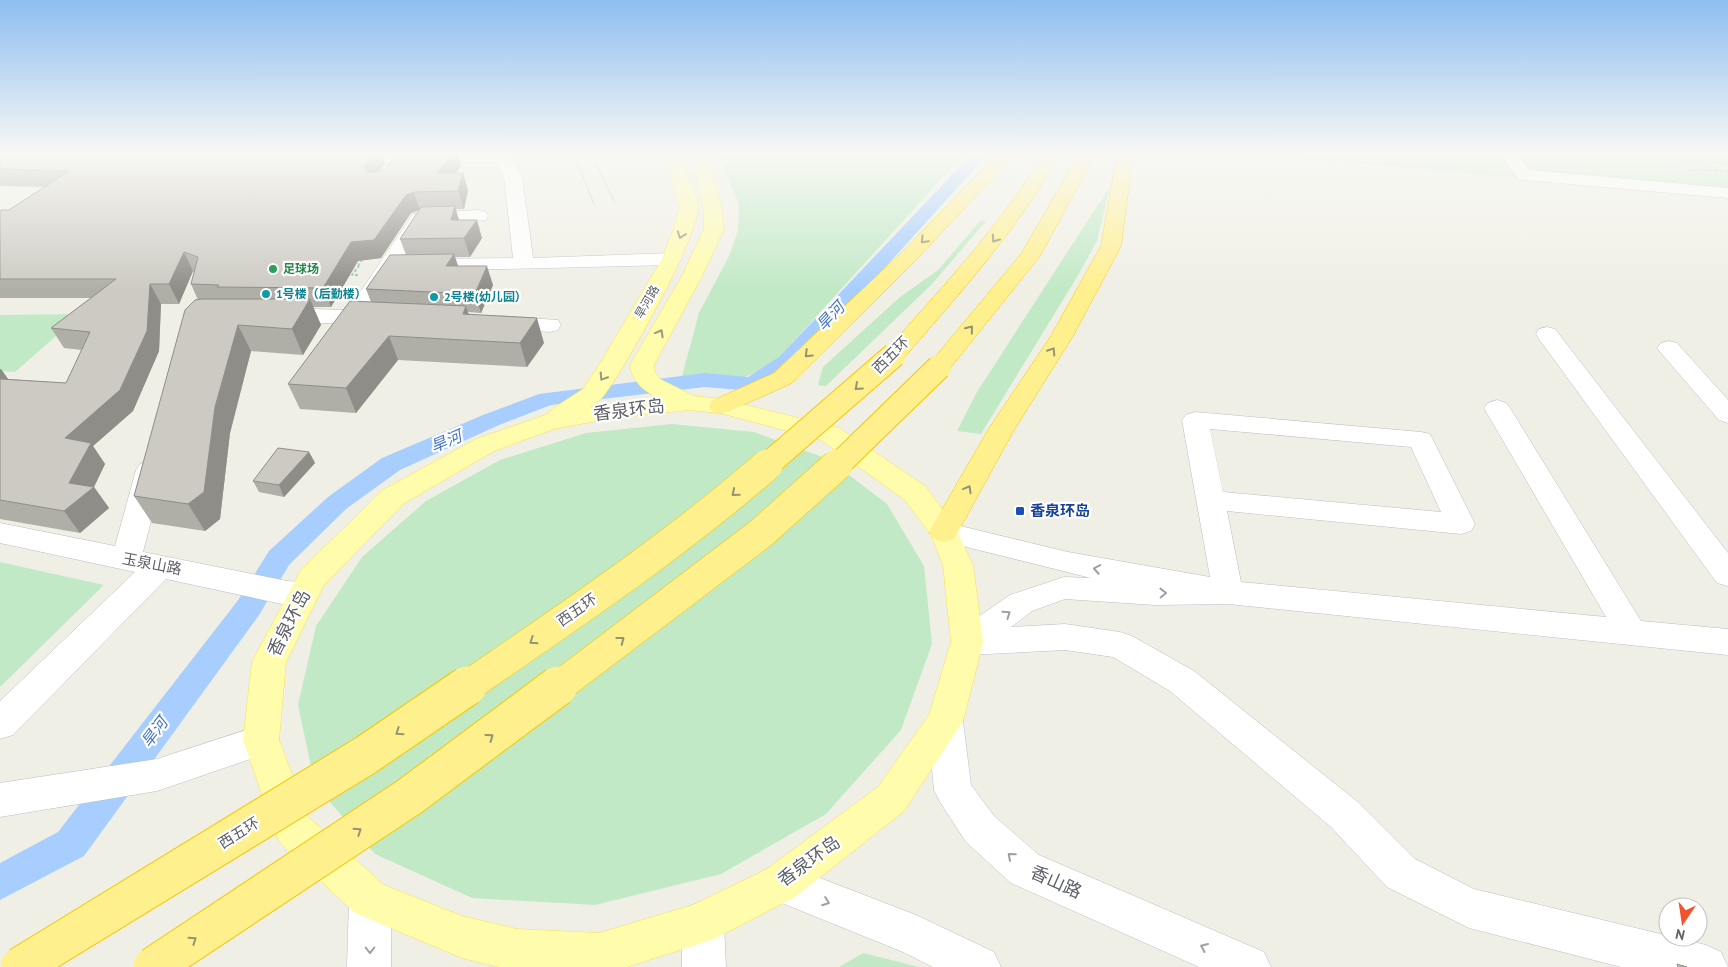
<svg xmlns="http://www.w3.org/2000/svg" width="1728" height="967" font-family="'PT Sans','Noto Sans SC',sans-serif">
<rect width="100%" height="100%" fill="#f0efe6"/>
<!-- green -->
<g fill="#c1e9c6">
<polygon points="718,155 963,155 773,364 743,378 682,376 699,313 729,256 738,231 739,204"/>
<polygon points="1248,155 1728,155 1728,195"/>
<polygon points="1110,186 1097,241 1077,277 981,434 957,431 977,392"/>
<polygon points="981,220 986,221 933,283 826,386 818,385 823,367 900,297 938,270"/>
<polygon points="81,314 15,372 0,371 0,315"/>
<polygon points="672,424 754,432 828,459 887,504 924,566 932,644 901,730 826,814 721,874 595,905 472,898 375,854 315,785 298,705 316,626 362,557 426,501 500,460 586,433"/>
<polygon points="0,562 104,585 0,687"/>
<polygon points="863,953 919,967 839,967"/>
</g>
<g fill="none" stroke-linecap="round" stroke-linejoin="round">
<!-- canal -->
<polygon fill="#a7ceff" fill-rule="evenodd" points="971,155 987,155 795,367 760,389 752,391 705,387 551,405 499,425 400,470 346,509 289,565 259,615 84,856 0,900 0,863 58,832 239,599 269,551 328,497 382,458 483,415 539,394 705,373 748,377 779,357"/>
<defs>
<g id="minor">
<polygon points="340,155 509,155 522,176 533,258 672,253 679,255 682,259 679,263 672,265 421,271 414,269 411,265 414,261 421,259 513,258 504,176 497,162 346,163 340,162 338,158"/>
<polygon points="1501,155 1517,155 1529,170 1728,188 1728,198 1524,180 1518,179"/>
<polygon points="479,210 486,212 488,216 486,220 426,223 370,310 384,312 387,317 384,322 376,324 279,322 271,320 268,315 271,310 279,308 348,310 413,214"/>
<polygon points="502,316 558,320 561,325 558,330 550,332 494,328 491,323 494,318"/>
<polygon points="1547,327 1555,329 1728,553 1728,586 1717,583 1539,339 1536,334 1539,329"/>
<polygon points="1669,341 1677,343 1728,400 1728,423 1719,420 1661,353 1657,348 1661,343"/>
<path d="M1497 400 1506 403 1510 408 1641 621 1728 629V655L1228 604 1155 605 1065 599 1032 611 1011 627 1065 624 1120 632 1132 636 1194 671 1359 803 1415 859 1474 889 1706 945 1721 952 1728 967H1621L1469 928 1387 887 1331 827 1170 691 1113 657 1065 650 967 655 955 651 951 642 955 633 1010 595 1064 577 1091 578 934 539 929 532 934 525 944 522 1068 552 1210 577 1182 420 1186 415 1195 412 1421 432 1430 434 1475 524 1471 531 1461 534 1227 511 1241 582 1606 617 1484 408 1488 403ZM1210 429 1411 447 1441 512 1223 492Z"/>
<polygon points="150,461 160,464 164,470 143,552 287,581 303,582 314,586 319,594 314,602 303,606 287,605 166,579 13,735 0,739 0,701 135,572 0,543 0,523 115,546 136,470 140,464"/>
<polygon points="945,706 957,711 963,721 971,785 994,816 1039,855 1264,952 1271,967 1199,967 1011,883 966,842 940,802 934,790 927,721 933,711"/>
<polygon points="261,725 274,729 279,740 274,751 157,791 0,817 0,783 157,759"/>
<polygon points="781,863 916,915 994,952 1001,967 933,967 903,952 767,897 761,883 767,869"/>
<polygon points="370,879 385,885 391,899 391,967 347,967 349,899 355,885"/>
<polygon points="703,901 718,907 724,922 726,967 682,967 682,922 688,907"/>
</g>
<path id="major" d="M664 155H680C685 170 696 191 698 205 701 233 623 373 602 398 599 401 594 404 590 407L658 398C644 391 632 382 630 365L682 276 704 229 703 205 691 155H707L721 205 724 229 702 276 654 365 655 372 660 379 694 396 721 399 839 428 925 486 954 525 973 565 983 642 963 721 904 811 795 897 714 939 627 967H499L462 958 355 913 279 842 243 740 252 662 301 570 383 490 476 439 548 414 552 409 583 389 601 362 662 259 673 231 680 206ZM689 410 720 413 821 440 905 500 931 535 943 565 951 642 929 715 878 787 767 869 693 905 599 933 517 929 462 916 384 885 308 817 279 740 286 662 324 585 403 504 494 451 554 429 606 419Z"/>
<g id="highway">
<polygon points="997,155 1014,155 915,261 792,383 730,411 721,413 712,411 709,406 712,401 774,373 901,253"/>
<path d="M1043 155H1059C1017 231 959 294 902 360L894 362 886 360 882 355 886 350C942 288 999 227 1043 155Z"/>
<polygon points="1079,155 1095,155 1040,256 947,372 939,374 931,372 927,367 931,362 1021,254"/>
<polygon points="1117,155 1133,155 1121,246 1073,336 1014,430 954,539 944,542 934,539 929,532 988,430 1051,336 1101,246"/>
</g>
</defs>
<!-- minor casing -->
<use href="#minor" stroke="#babdc2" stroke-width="1"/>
<!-- major casing -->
<use href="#major" stroke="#f9df56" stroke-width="1"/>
<!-- highway casing -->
<use href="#highway" stroke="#f6c700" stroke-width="1"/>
<!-- path -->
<g stroke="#99c8ac" stroke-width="2" stroke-dasharray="3 2" stroke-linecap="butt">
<polyline points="1651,158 1728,163"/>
<polyline points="1688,170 1715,170 1706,165 1696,155"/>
<polyline points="1715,170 1728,172"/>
<polyline points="358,266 362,259"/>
<polyline points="358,275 352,275 359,266"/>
</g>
<!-- minor -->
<use href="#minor" fill="#fff" fill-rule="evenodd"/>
<!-- major -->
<use href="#major" fill="#fffcac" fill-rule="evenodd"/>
<!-- highway -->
<use href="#highway" fill="#fff08e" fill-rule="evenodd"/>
<!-- tram -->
<g stroke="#b7b7b8" stroke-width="1">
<polyline points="574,155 594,204"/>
<polyline points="592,155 614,201"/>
</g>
<defs>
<g id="highway-bridge-far2">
<polyline points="765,467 894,355"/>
<polyline points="836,467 939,367"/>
</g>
<g id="highway-bridge-far1">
<path d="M465 688C568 617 673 547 767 465"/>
<polyline points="557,688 760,534 837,465"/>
</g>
<g id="highway-bridge">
<polyline points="20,967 366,755 467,686"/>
<polyline points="153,967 409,797 558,686"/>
</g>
</defs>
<!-- highway-bridge-far2 casing -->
<use href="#highway-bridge-far2" stroke="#f6c700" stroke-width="26" stroke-linecap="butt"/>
<!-- highway-bridge-far1 casing -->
<use href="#highway-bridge-far1" stroke="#f6c700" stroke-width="32" stroke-linecap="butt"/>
<!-- highway-bridge casing -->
<use href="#highway-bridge" stroke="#f6c700" stroke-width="41" stroke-linecap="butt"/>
<!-- highway-bridge-far2 -->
<use href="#highway-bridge-far2" stroke="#fff08e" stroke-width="24"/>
<!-- highway-bridge-far1 -->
<use href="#highway-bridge-far1" stroke="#fff08e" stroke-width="31"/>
<!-- highway-bridge -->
<use href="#highway-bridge" stroke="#fff08e" stroke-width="39"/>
</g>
<!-- wall -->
<g fill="#afaea7">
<polygon points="0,155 382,155 385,164 380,171 385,169 396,155 458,155 461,166 456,173 468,190 464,209 455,209 459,220 482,238 470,257 455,257 458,266 493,285 481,313 468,312 469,314 544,343 527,367 398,360 356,413 300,409 288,384 371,302 366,289 406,255 400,239 419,210 411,213 381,258 358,261 331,307 313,307 321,325 303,355 251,351 230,433 220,519 205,531 152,523 134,496 198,300 191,284 194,272 193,271 179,304 161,304 159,351 133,411 93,446 105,464 94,487 109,508 80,533 0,519 0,369 1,369 8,379 66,383 82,350 64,348 51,328 91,298 0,298 0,211 9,210 44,187 0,186"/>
<polygon points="309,452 315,463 284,497 259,492 253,481"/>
</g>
<!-- shaded-wall -->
<g fill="#8f8d88">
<polygon points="373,155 382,155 385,164 370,184 364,167"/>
<polygon points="452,155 458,155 461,166 443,190 437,173"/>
<polygon points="463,173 468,190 464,209 458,191"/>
<polygon points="414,192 420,210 411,213 381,258 358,261 331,307 323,288 351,242 406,195"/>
<polygon points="455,206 460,224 451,220"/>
<polygon points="477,220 482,238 470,257 464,238"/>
<polygon points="184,252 193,271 179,304 169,284"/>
<polygon points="454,254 460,272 446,266"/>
<polygon points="487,266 493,285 481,313 475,294"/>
<polygon points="150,284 161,304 159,351 133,411 93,446 105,464 94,487 109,508 80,533 64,511 69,483 65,438"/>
<polygon points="310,299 321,325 303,355 292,329"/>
<polygon points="466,306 473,330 463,314"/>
<polygon points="537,318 544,343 527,367 520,343"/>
<polygon points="238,325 251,351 230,433 220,519 205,531 188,504"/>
<polygon points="389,336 398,360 356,413 346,388"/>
<polygon points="0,369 1,369 15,389 0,395"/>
<polygon points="309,452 315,463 284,497 279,485"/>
</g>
<!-- building -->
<g fill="#cccac2" stroke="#8f8d88">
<polygon points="0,155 373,155 364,167 367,172 374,173 385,169 396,155 452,155 437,173 463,173 458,191 414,192 406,195 374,240 351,242 323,288 217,287 219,285 191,284 198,257 184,252 169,284 150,284 147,331 120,390 65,438 91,443 69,483 94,487 64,511 0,500 0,379 66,383 90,332 51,328 116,279 0,279 0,211 1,210 9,210 69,171 0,169"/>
<polygon points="455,206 451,220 477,220 464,238 400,239 421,207"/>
<polygon points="454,254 446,266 487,266 475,294 366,289 390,255"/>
<polygon points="202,299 310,299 292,329 238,325 215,407 204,492 188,504 134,496 185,310 195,300"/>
<polygon points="350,301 466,306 463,314 537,318 520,343 389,336 346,388 288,384"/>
<polygon points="278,448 309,452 279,485 253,481"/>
<polygon points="1677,964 1687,967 1678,967"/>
</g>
<!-- one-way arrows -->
<defs><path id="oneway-chevron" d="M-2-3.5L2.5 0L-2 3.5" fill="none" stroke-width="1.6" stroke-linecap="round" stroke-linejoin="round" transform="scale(1.25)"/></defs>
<g stroke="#96977f">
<use href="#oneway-chevron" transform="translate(681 235) rotate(110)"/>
<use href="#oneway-chevron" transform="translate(660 333) rotate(-61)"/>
<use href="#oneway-chevron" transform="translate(603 377) rotate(123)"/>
</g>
<g stroke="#969275">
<use href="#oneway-chevron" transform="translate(995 239) rotate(125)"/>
<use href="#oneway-chevron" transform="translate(924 240) rotate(134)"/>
<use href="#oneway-chevron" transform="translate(970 329) rotate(-51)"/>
<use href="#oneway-chevron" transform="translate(1052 351) rotate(-57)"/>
<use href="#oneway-chevron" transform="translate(808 354) rotate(136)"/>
<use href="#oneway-chevron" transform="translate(858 387) rotate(138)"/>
<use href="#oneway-chevron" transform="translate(968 489) rotate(-61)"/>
<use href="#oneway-chevron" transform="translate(735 493) rotate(140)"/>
<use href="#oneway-chevron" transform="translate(621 640) rotate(-37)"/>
<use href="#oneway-chevron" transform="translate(533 641) rotate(146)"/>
<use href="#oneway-chevron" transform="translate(399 732) rotate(146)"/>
<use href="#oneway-chevron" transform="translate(490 737) rotate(-36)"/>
<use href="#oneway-chevron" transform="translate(358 831) rotate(-34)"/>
<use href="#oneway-chevron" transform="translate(193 940) rotate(-34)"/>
</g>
<g stroke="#9ea0a4">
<use href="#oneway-chevron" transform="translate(1097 569) rotate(-170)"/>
<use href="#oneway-chevron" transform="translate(1163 593) rotate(-1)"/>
<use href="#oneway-chevron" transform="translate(1007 614) rotate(-35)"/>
<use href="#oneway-chevron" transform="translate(1011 856) rotate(-139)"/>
<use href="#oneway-chevron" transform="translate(826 902) rotate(20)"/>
<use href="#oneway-chevron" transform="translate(1204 947) rotate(-156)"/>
<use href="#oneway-chevron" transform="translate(370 950) rotate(90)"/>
</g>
<!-- sky -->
<linearGradient id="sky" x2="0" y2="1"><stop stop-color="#8ebef1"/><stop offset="0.53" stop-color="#f8f8f4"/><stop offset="1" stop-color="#f8f8f4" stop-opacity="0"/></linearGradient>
<rect width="1728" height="290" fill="url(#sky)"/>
<!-- markers -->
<circle fill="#2e9e5b" stroke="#fff" stroke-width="2" cx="273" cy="269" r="5"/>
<g fill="#0f9aa8" stroke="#fff" stroke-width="2">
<circle cx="266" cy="294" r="5"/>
<circle cx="434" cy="297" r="5"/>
</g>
<rect fill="#1a4fb4" stroke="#fff" stroke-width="2" x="1015" y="506" width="10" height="10" rx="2.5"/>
<g text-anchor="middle" stroke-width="4.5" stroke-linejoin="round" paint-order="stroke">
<!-- far-leisure labels -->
<g font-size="12" font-weight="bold" fill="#27864d" stroke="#fff" text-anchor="start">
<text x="283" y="273">足球场</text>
</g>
<!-- far-culture labels -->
<g font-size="12" font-weight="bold" fill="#0d838f" stroke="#fff" text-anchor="start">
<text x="276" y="298">1号楼（后勤楼）</text>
<text x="444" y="301">2号楼(幼儿园）</text>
</g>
<!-- far-street labels -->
<g font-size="12" fill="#5d6067" stroke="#fff">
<text transform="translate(647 302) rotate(-60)" y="4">旱河路</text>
</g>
<!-- street labels -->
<g font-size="15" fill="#5d6067" stroke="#fff">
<text transform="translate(891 355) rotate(-45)" y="5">西五环</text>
<text transform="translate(152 564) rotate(11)" y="5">玉泉山路</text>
<text transform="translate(577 610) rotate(-35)" y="5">西五环</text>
<text transform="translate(239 833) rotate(-32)" y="5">西五环</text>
</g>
<!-- transit labels -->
<g font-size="15" font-weight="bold" fill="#164399" stroke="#fff" text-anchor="start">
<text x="1030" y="516">香泉环岛</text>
</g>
<!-- water labels -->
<g font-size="16" font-style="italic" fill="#4274ca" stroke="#fff">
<text transform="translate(830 316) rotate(-47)" y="6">旱河</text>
<text transform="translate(446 441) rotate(-23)" y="6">旱河</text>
<text transform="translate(154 732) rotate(-53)" y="6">旱河</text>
</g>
<!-- near-street labels -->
<g font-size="18" fill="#5d6067" stroke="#fff">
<text transform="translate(629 410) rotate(-7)" y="6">香泉环岛</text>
<text transform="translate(289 623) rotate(-63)" y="6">香泉环岛</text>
<text transform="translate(809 861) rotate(-36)" y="6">香泉环岛</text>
<text transform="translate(1056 882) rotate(24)" y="6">香山路</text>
</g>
</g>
<!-- north arrow -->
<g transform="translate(1683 922) rotate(193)"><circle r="24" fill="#ffffff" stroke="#bebfc2"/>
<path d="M0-4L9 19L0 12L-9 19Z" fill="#f3522a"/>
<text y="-8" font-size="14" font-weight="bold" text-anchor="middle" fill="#5d6067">N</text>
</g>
</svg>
